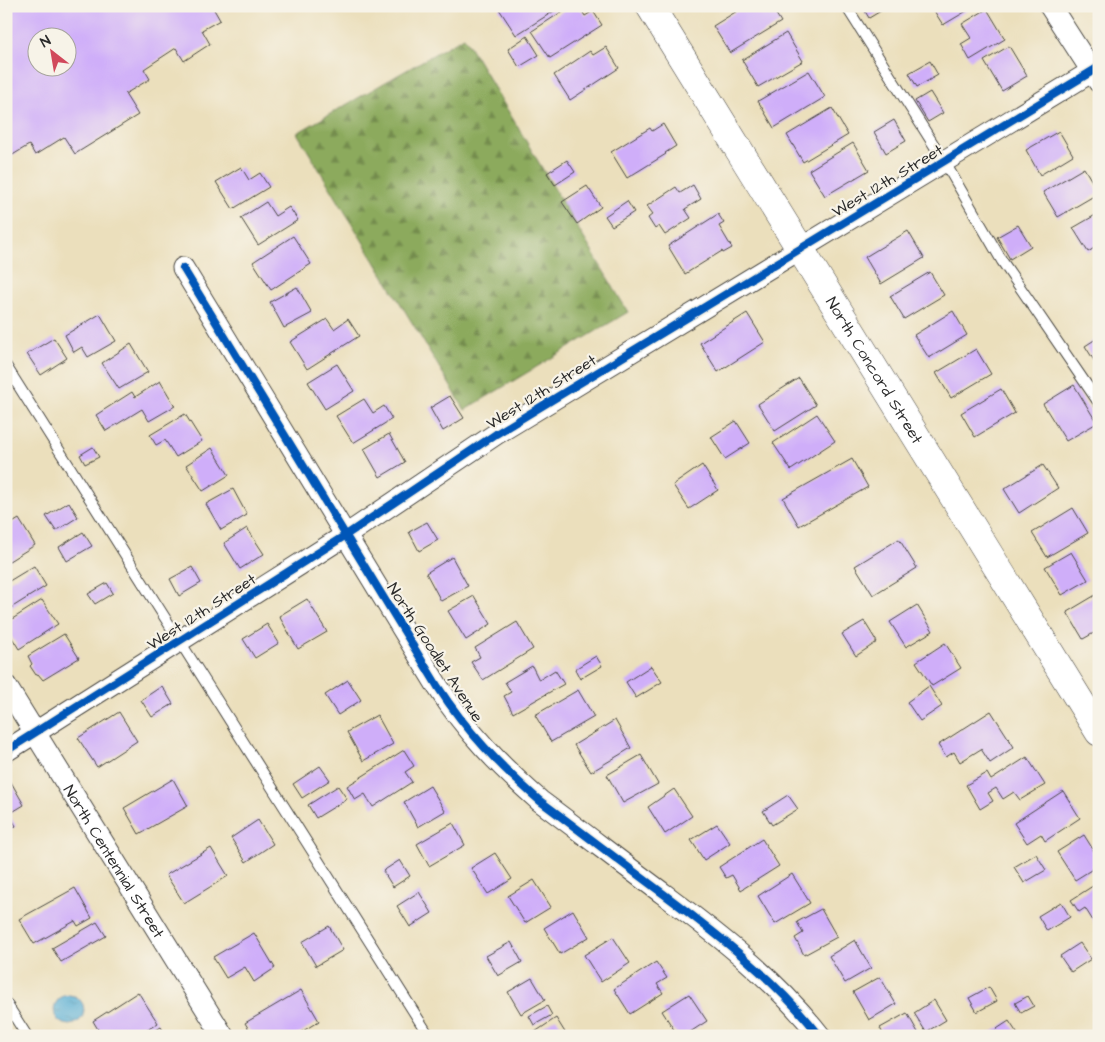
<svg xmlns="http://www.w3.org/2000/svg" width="1105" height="1042" font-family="'Architects Daughter',sans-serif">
<defs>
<pattern id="forest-firs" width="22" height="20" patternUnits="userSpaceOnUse" patternTransform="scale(1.25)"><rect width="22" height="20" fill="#8caa5d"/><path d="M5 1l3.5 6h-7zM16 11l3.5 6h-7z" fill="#738b4d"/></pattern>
<pattern id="water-ripples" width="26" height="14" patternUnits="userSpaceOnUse" patternTransform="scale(1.25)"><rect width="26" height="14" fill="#58afd5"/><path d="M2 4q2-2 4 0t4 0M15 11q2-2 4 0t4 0" fill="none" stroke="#498fad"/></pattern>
</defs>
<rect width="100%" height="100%" fill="#f7f3e8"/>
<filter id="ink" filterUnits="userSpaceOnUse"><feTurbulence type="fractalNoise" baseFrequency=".02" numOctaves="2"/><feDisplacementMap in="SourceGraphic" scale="10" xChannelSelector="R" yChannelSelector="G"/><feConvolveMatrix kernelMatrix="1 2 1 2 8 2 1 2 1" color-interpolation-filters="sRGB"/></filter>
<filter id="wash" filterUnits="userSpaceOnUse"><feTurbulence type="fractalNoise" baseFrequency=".0096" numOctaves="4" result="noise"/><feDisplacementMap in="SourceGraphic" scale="20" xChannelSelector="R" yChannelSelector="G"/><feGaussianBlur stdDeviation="1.12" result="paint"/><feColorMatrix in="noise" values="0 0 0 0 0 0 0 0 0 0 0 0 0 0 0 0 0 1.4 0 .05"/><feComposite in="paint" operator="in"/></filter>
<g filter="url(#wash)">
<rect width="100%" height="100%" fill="#ebdfbc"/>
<!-- forest -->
<polygon fill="url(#forest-firs)" stroke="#5c6a44" points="464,37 628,312 465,410 297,133"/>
<!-- water -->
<circle fill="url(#water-ripples)" stroke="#426d80" cx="69" cy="1010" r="15"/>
<g id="blocks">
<!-- building -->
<g fill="#cfaef9" fill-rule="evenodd">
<path d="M6 6H212L220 20 202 30 210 44 184 61 176 48 144 69 150 79 125 94 138 115 75 154 64 137 35 155 29 145 6 159ZM38 38H68V68H38Z"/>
<polygon points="503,6 562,6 516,35 499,9"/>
<polygon points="571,6 579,6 585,16 593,11 602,25 550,58 532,31"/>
<polygon points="745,6 771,6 781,22 730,53 713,26"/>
<polygon points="862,6 889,6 869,18"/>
<polygon points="931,6 975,6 943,25"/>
<polygon points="987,9 1005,39 970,60 961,44 971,38 962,24"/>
<polygon points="786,33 803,61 758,87 742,60"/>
<polygon points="527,36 539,55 519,67 508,49"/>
<polygon points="1009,46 1027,76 1002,91 984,61"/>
<polygon points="606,47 619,68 570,100 554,75 590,51 593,55"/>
<polygon points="930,61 938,75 917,87 909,73"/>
<polygon points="809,71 825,97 774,128 758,101"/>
<polygon points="930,92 943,113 928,122 915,101"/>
<polygon points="832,108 848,135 803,162 787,135"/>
<polygon points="894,120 906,141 886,153 874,132"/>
<polygon points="663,124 676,146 665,153 666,154 627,178 611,152 650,128 652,131"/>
<polygon points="1059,131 1073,155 1040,175 1026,150"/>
<polygon points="853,143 869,170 825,196 809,170"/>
<polygon points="567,160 575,172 555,185 547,173"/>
<polygon points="241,167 249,180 260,173 269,187 233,209 216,182"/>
<polygon points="1084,168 1099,193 1058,217 1043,192"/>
<polygon points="693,185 701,199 685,209 691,218 665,235 659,226 655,229 648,218 653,214 647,206 676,187 680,193"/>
<polygon points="587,186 601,207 577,224 562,202"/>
<polygon points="627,201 634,212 612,226 605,216"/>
<polygon points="266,202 275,216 289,207 298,220 258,245 241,218"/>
<polygon points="1099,213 1099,245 1088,252 1073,228"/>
<polygon points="718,214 724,223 719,226 732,248 723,253 722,251 685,274 668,246"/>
<polygon points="1018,225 1031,246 1010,259 997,237"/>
<polygon points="908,231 924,258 881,284 865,257"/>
<polygon points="293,236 311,264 271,290 253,262"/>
<polygon points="930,272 944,295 904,319 890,296"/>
<polygon points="297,287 312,313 284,328 270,302"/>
<polygon points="953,311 967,335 929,358 914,335"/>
<polygon points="747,313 765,342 718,372 700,343"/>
<polygon points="100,314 116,341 88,357 82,347 74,352 65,335"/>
<polygon points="327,319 334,329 348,319 359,336 307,369 290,342"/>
<polygon points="1099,337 1099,360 1095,362 1085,346"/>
<polygon points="54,338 67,358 41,375 27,354"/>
<polygon points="131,344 148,372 119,389 102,363"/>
<polygon points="976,349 991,374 951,398 936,373"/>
<polygon points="337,364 354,391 325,409 308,382"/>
<polygon points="799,378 816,405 775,431 758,404"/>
<polygon points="160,381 175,406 149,421 142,409 106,431 96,415 132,392 135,397"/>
<polygon points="1074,385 1097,423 1066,441 1043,404"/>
<polygon points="1001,389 1015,413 975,437 961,413"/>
<polygon points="450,396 464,418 443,431 430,408"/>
<polygon points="364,399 373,413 384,406 392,419 353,443 336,416"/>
<polygon points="185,414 202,441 176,457 165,440 156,445 150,435"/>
<polygon points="817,414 835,441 791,470 773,443"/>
<polygon points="736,421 750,443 725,459 711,437"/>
<polygon points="389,434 405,462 380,477 364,449"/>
<polygon points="93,447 99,457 85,464 80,455"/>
<polygon points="212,448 229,475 203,491 186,465"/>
<polygon points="852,459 868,487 799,526 783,498"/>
<polygon points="702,465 718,490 689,509 673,485"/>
<polygon points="1043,465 1058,488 1019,513 1004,489"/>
<polygon points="233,489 247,515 221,530 206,504"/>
<polygon points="69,502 78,517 56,531 46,516"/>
<polygon points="1073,508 1088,533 1047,557 1032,533"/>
<polygon points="19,519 35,545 6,563 6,527"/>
<polygon points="427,522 438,540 419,551 409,532"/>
<polygon points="247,528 264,554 240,569 224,543"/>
<polygon points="83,532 92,546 67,561 59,547"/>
<polygon points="899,539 917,568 873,595 855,566"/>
<polygon points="1071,552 1088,580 1062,595 1045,567"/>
<polygon points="452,557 468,586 441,601 426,573"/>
<polygon points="34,566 46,586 6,611 6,583"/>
<polygon points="192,567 201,583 179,596 170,579"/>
<polygon points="107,583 113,593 95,604 88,594"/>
<polygon points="1099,593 1099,630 1083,639 1067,612"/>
<polygon points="474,596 491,624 466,640 448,611"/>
<polygon points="307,599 327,632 298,649 279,616"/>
<polygon points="42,600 58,624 19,649 6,628 6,623"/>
<polygon points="917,605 933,631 906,647 890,622"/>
<polygon points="864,621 877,642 856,656 842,634"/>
<polygon points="517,622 533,649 483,680 471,662 480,657 475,648"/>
<polygon points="267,624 279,643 255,658 243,639"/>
<polygon points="64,634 79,658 43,680 38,674 36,675 30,666 32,664 28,656"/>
<polygon points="945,643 961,668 932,686 916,662"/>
<polygon points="596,656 602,666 580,679 575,669"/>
<polygon points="532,666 539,680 555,670 564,684 513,713 504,696 511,692 505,682"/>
<polygon points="651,666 662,682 636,698 626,682"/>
<polygon points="348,680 361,700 338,715 325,695"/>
<polygon points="162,686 173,704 152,717 141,700"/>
<polygon points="929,686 942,706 920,721 907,702"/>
<polygon points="578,690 594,717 551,742 535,715"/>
<polygon points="991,711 1014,747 990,763 981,749 960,762 954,752 946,757 938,745"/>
<polygon points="119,712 137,741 97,767 78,738"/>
<polygon points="377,715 393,744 363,761 347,732"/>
<polygon points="615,720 631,748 591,772 574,745"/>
<polygon points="404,750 414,766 405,772 412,782 373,807 365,794 355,800 347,786"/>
<polygon points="641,755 658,784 623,803 607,775"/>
<polygon points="1027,757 1045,785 1020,800 1014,792 1003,799 996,788 988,793 993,801 980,809 966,785 987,773 991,780"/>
<polygon points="320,766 330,780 302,798 293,784"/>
<polygon points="173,779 188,806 139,834 124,808"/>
<polygon points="11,782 24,805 9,814 16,826 6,832 6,785"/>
<polygon points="338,786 347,799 316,818 308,805"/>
<polygon points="430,786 445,811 418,827 404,802"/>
<polygon points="674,789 692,816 665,834 648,807"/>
<polygon points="1063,791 1080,818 1045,841 1041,834 1027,843 1014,823"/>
<polygon points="788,795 798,809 772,825 763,811"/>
<polygon points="258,820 273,844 246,862 231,838"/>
<polygon points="453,823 465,845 429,866 417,844"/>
<polygon points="717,824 730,843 704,860 691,840"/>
<polygon points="1084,835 1099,859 1099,865 1075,880 1057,852"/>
<polygon points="762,839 779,866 741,890 732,875 726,878 719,867"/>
<polygon points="211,848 228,876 184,903 166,875"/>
<polygon points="495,853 512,879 488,894 471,868"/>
<polygon points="1036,854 1046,870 1024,883 1014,867"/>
<polygon points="400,860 410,876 393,887 383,871"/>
<polygon points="792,874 810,903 775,924 758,896"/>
<polygon points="534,880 551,907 525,923 508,896"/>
<polygon points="1099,882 1099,921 1095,924 1085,908 1079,912 1071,900"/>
<polygon points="75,888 92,918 78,926 75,921 34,944 19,919"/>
<polygon points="419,892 432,913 410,927 397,906"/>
<polygon points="1061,902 1070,917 1047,931 1038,916"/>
<polygon points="821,909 837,937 804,955 795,938 803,933 797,922"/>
<polygon points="573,910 589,937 560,954 544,928"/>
<polygon points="97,922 106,936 61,962 52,948"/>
<polygon points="329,926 343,950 316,966 302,942"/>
<polygon points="254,933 275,968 254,982 245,967 226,978 213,957"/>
<polygon points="613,937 630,963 601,982 584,955"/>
<polygon points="855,940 871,968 845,983 829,956"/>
<polygon points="511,942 522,962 498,976 486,956"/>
<polygon points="1080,943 1091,959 1071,972 1060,956"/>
<polygon points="656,962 667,978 657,984 663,993 630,1014 614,989"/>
<polygon points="880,977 896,1004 869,1020 853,992"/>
<polygon points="532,978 545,1000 521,1014 508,992"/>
<polygon points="989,987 997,1001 977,1012 969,998"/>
<polygon points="301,990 319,1021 295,1036 253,1036 245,1023"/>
<polygon points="138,992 158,1023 138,1036 102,1036 93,1021"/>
<polygon points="689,994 707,1021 684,1036 678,1036 662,1011"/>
<polygon points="1028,996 1034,1006 1021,1013 1015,1003"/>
<polygon points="934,1000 946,1020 926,1032 914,1013"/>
<polygon points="547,1006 552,1015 534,1025 529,1016"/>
<polygon points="907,1013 920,1036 884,1036 880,1028"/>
<polygon points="556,1018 566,1034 563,1036 538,1036 535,1032"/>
<polygon points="1009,1021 1019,1036 986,1036"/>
<polygon points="161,1027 166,1036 147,1036"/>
</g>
</g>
</g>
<g filter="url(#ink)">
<use href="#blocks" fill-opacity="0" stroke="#484641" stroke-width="1"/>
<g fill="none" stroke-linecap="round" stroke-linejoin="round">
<defs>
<g id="service">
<polyline points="846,6 944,161 1002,261 1099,403"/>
<polyline points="6,366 429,1036"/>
<polyline points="6,1003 27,1036"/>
</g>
<g id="minor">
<polyline points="1050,6 1099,82"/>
<path d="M183 268 438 687C467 732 500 766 540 801 582 832 623 864 665 895 721 937 776 980 820 1036"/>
<path id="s1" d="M6 686 223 1036"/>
<polyline points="6,751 346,535 496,434 1099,67"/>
</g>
<g id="secondary">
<path id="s2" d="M650 6 1099 732"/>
</g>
</defs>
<!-- service casing -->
<use href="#service" stroke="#484641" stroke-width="12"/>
<!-- minor casing -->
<use href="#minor" stroke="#484641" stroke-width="23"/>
<!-- secondary casing -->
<use href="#secondary" stroke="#484641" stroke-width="29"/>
<!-- service -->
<use href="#service" stroke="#fff" stroke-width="10"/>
<!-- minor -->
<use href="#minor" stroke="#fff" stroke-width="21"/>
<!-- secondary -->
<use href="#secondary" stroke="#fff" stroke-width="28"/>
<defs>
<g id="cycleway">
<path d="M183 268 438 687C467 732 500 766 540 801 582 832 623 864 665 895 721 937 776 980 820 1036"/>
<polyline points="6,751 346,535 496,434 1099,67"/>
</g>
</defs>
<!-- cycleway casing -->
<use href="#cycleway" stroke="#f7f3e8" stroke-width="11"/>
<!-- cycleway -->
<use href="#cycleway" stroke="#0057b8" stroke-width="8"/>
</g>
</g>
<g text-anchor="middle" stroke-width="4.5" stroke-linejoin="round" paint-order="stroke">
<!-- street labels -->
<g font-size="16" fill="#2b2b2b" stroke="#f7f3e8">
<text transform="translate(887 180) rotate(-31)" y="6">West 12th Street</text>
<text dy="6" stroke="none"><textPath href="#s2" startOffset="428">North Concord Street</textPath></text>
<text transform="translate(541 391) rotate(-32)" y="6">West 12th Street</text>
<text transform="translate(201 611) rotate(-33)" y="6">West 12th Street</text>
<text transform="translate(436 652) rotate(57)" y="6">North Goodlet Avenue</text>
<text dy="6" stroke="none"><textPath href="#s1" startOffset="206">North Centennial Street</textPath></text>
</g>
</g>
<!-- margin -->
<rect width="1105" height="1042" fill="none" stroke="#f7f3e8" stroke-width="25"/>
<!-- north arrow -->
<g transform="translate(52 52) rotate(329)"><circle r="24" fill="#f7f3e8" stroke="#a5a39c"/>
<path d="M0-4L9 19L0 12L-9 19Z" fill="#d1495b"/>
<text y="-8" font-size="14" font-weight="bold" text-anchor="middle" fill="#2b2b2b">N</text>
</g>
</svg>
